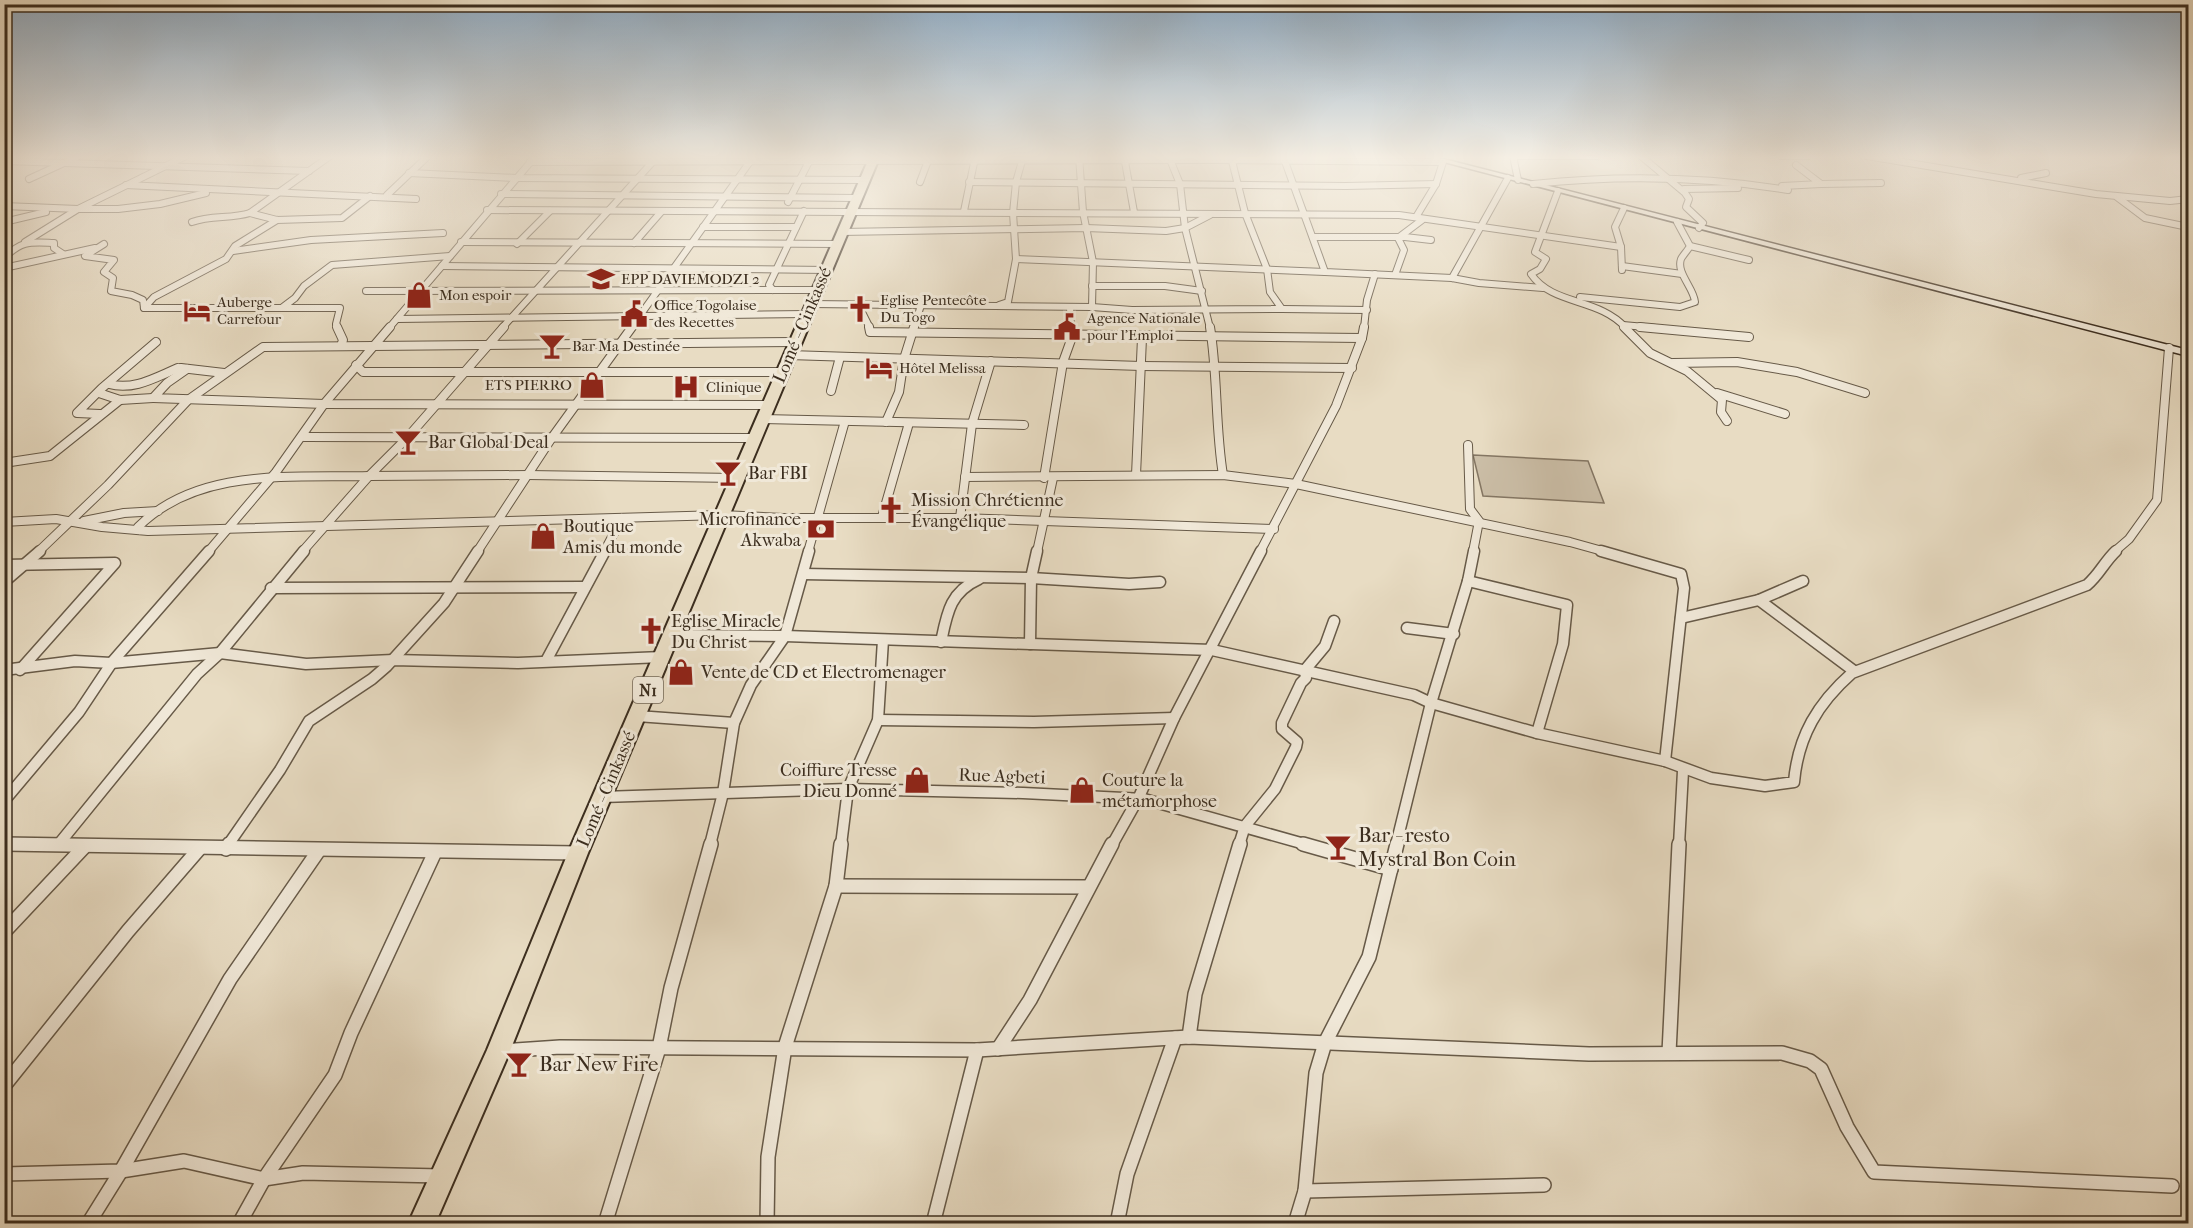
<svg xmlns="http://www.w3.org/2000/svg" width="2193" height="1228" font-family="'IM FELL French Canon',serif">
<rect width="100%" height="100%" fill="#e8dcc3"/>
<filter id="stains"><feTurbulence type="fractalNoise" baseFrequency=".00333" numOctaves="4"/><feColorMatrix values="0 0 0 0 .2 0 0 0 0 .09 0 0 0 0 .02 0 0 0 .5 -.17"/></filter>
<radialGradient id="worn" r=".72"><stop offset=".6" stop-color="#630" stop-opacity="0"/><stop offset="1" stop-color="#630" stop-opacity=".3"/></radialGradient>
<!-- green -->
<polygon fill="#cbbea7" stroke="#847663" stroke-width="1.5" points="1473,455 1588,461 1604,503 1483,496"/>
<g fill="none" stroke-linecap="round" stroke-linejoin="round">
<defs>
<g id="street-far3">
<polyline points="330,156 250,213 277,220 342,218 370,196"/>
<polyline points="1079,156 1083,212 1093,262 1092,307"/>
<polyline points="1124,156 1134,212"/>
<polyline points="1283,156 1325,272 1452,278 1479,283 1543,288"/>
<polyline points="1513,156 1597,156"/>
<polyline points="1513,156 1518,180"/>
<polyline points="1641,156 1685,193 1689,199 1686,207 1703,223 1699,228"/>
<polyline points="1781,156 1808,156"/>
<polyline points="1867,156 2096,194 2170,201 2188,199"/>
<polyline points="1169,157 1180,184 1185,228 1210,328"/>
<polyline points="4,161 309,171"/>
<polyline points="530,162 1215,160 1443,162 1436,184 1416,217"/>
<polyline points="409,173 516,178 863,180"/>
<polyline points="2021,178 2046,173"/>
<polyline points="29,179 79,156"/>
<polyline points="920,182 929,158"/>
<polyline points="969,182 1346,186 1436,184"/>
<path d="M1533 184C1619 175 1703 176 1788 190"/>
<polyline points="1821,184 1881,183"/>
<polyline points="126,185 416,199"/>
<polyline points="1782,186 1821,184 1796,165"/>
<polyline points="1684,189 1738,188"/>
<path d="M1558 191 1535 252 1546 259 1540 269 1531 274C1553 306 1598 297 1626 328"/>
<polyline points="501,194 855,198"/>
<polyline points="387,195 428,156"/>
<polyline points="2117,197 2145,218 2188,227"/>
<polyline points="788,202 812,156"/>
<polyline points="4,206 78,209 186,156"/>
<polyline points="487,210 1399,215 1621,247"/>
<polyline points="964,211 975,158"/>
<polyline points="277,220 235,246 226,259 154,297 144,308 340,308 336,324 338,328"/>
<polyline points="4,222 46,212"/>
<path d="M192 222C211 215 231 219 250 213"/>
<polyline points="703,227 796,227"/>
<polyline points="841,232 1086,228 1166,231 1185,228 1210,215"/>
<polyline points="1313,237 1405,237 1431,240"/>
<polyline points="25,242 78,209 118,209 160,204 206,193"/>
<polyline points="461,242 836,244"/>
<polyline points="634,243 661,212"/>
<polyline points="104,244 85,256 114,260 104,272 113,278 111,291 132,295 143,300 144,308"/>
<polyline points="517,244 550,211"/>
<polyline points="1690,246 1749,260"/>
<polyline points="233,251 311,240 443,233"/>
<path d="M4 258C22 240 30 242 54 243V248L63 254"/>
<polyline points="1016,259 1325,272"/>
<polyline points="442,266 827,270"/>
<polyline points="1622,266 1682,274"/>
<polyline points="4,268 95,248"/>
<polyline points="1622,270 1621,247 1615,227 1624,208"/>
<polyline points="1395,275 1404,250 1398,238 1422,220"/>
<polyline points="1452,278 1508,178"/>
<polyline points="1092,286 1165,286 1202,291"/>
<polyline points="773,290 769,285 804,211"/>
<polyline points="366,291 818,290"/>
<path d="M1580 297 1680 307 1695 302C1694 288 1676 273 1681 259 1683 255 1688 250 1690 246L1677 222"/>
<polyline points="811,304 1092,307 1132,310 1282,309 1270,292 1267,269 1245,213 1231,157"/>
<polyline points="858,304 870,328"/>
<polyline points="999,305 1008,302 1016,259 1013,213 1016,182 1022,161"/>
<polyline points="283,307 295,298 304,286 332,265 450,256"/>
<polyline points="1070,307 1071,328"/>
<polyline points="1282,309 1367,310"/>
<polyline points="397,319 806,314"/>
<polyline points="1623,325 1656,328"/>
<polyline points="389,328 534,158"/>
<polyline points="502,328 658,156"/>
<polyline points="631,328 754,156"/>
<polyline points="914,328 921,305"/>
<polyline points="1364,328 1367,300 1375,274"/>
</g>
<g id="street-far2">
<polyline points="337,327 343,340 341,346"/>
<polyline points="504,327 407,438 369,476 528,475 737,478"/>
<polyline points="869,327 870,332 1362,338"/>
<path d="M1210 327C1218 376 1215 426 1223 475"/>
<polyline points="1624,327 1650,353 1687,371 1722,400 1721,412 1727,421"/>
<polyline points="1640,327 1749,337"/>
<polyline points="789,355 1141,366 1352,368"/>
<polyline points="1673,363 1737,362 1797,372 1865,393"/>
<polyline points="356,365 363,372 782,372"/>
<polyline points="181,368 224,373"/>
<polyline points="187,369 167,383 153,398 324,404 768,405"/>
<path d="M109 384C134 391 156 377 178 368"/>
<polyline points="831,391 840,357"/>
<polyline points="99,393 120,400 153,398"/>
<polyline points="1717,393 1785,414"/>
<polyline points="100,414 77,413 102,388 156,342"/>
<polyline points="763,419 1024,425"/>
<polyline points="886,422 899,392 904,359 914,327"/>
<polyline points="304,437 754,438"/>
<polyline points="1468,445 1470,509 1479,521 1473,552"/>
<polyline points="4,463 50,456 120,400"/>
<polyline points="1136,475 1142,338"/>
<polyline points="965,477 1223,475 1296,484 1570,542 1606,552"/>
<polyline points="1044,478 1063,362 1072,337 1071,327"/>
<polyline points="882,517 909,423"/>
<polyline points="960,518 972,424 991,361"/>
<polyline points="84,521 124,513 158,511"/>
<polyline points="4,522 56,519 102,527 148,531 722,515 783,518 960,518 1274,529"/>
<path d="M140 530 138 527C198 467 292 478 369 476"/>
<polyline points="38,552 108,485 188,400 263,347 795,342"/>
<polyline points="208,552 276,472 324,404 390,327"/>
<polyline points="302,552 369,476"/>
<polyline points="477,552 551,439 632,327"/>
<polyline points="604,552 622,518"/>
<polyline points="808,552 845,421"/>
<polyline points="1037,552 1053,478"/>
<polyline points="1260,552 1336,406 1362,338 1364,327"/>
<polyline points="2114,552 2129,539 2157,500 2169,348"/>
</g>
<g id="street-far1">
<polyline points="1601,551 1681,574 1684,588 1665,761"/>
<polyline points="4,565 115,563 20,670"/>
<polyline points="803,574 1031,578 1129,584 1160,582"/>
<polyline points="1468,581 1567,605 1563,644 1537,733"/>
<polyline points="4,582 40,551"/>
<polyline points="271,588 585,587"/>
<polyline points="1759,600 1854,671"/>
<polyline points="1681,618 1759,600 1803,581"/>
<polyline points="1407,628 1454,634"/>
<path d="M671 635 785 636 1212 650 1414 695 1431 703 1537 733 1665 761 1711 778 1765 786 1794 782C1798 736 1818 703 1852 673L2087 585C2099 575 2105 561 2116 551"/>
<path d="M941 642C947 613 950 592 979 579"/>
<polyline points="1030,644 1031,578 1037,551"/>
<polyline points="546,661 605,551"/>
<polyline points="4,670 75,661 111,663 220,653 306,664 393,660 518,663 662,657"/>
<polyline points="637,716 734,723"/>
<polyline points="878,720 1034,722 1174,718"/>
<polyline points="602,797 848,789 1023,793 1144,799 1308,845"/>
<polyline points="4,801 79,712 113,661 209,551"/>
<polyline points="4,844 98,845"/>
<polyline points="58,845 197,674 220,653 304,551"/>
<polyline points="228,845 280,770 309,721 372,679 387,666 444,603 478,551"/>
<polyline points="710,845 723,793 734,723 751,685 785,636 809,551"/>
<polyline points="841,845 848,789 878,720 883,640"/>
<polyline points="1112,845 1139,797 1174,718 1261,551"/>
<polyline points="1239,845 1245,826 1275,789 1296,747 1297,742 1282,729 1282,723 1301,683 1306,678 1305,670 1325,646 1334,621"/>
<polyline points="1396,845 1431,703 1468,581 1474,551"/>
<polyline points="1679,845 1683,771"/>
</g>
<g id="street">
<polyline points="4,844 578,853"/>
<polyline points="1303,844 1391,869"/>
<polyline points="226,849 229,844"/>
<polyline points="836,886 1088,887"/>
<polyline points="4,932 85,846"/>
<polyline points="1189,1037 1195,994 1240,844"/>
<polyline points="998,1049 1030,1000 1112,844"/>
<polyline points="500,1051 560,1047 977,1050 1189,1037 1589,1054 1782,1053 1810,1061 1821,1069 1847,1127 1874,1172 2172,1186"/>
<polyline points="1669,1053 1679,844"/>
<polyline points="4,1086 128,931 199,849"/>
<polyline points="4,1174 121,1171 184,1161 264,1179 303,1173 441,1176"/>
<polyline points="1305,1191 1544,1185"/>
<polyline points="88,1224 121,1171 230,979 319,850"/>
<polyline points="239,1224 264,1179 335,1075 351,1033 435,852"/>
<polyline points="605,1224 659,1048 671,988 711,844"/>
<polyline points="767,1224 768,1157 785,1047 836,886 841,844"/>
<polyline points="933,1224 977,1050"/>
<polyline points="1117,1224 1127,1174 1175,1038"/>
<polyline points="1295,1224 1305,1191 1316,1073 1325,1043 1369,957 1397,844"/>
</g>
<polygon id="secondary" points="1421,156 1432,156 2188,350 2188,356"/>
<polygon id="highway" points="870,156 880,156 588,853 510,1051 435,1224 408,1224 487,1050 568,853"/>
</defs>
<!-- street-far3 casing -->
<use href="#street-far3" stroke="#675a48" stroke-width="8"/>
<!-- street-far2 casing -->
<use href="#street-far2" stroke="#675a48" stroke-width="10"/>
<!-- street-far1 casing -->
<use href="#street-far1" stroke="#675a48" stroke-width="13"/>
<!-- street casing -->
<use href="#street" stroke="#675a48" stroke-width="16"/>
<!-- secondary casing -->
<use href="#secondary" stroke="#3c2e1f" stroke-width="3"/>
<!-- highway casing -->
<use href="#highway" stroke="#3c2e1f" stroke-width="4"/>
<!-- street-far3 -->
<use href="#street-far3" stroke="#f0e8d8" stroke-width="6"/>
<!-- street-far2 -->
<use href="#street-far2" stroke="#f0e8d8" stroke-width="8"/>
<!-- street-far1 -->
<use href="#street-far1" stroke="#f0e8d8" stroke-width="10"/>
<!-- street -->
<use href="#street" stroke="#f0e8d8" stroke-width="13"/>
<!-- secondary -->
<use href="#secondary" fill="#f0e8d8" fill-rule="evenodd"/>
<!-- highway -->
<use href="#highway" fill="#e8dcc3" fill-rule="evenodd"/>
</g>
<!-- sky -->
<linearGradient id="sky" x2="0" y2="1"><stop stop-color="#91acc3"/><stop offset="0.48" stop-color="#f5efe4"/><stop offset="1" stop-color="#f5efe4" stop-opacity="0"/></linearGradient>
<rect width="2193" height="328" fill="url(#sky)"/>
<!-- icons -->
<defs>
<symbol id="school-bare" viewBox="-9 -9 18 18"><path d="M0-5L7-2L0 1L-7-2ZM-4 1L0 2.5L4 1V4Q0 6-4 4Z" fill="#8f2418" stroke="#f0e8d8" stroke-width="2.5" paint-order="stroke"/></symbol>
<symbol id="shop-bare" viewBox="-9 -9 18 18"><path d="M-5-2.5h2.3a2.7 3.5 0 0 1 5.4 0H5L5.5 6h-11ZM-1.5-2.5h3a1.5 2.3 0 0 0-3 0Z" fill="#8f2418" stroke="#f0e8d8" stroke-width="2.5" paint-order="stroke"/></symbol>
<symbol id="church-bare" viewBox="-9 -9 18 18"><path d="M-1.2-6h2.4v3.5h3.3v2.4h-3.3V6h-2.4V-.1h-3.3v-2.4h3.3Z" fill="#8f2418" stroke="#f0e8d8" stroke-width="2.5" paint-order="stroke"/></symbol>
<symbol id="hotel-bare" viewBox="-9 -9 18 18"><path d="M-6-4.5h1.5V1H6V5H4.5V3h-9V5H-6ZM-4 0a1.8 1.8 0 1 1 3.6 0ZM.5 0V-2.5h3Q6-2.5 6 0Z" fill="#8f2418" stroke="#f0e8d8" stroke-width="2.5" paint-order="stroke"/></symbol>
<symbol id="civic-bare" viewBox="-9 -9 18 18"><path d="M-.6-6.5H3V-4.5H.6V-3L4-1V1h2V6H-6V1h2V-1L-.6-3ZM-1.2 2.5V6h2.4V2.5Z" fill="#8f2418" stroke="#f0e8d8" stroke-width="2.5" paint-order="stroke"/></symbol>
<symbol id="bar-bare" viewBox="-9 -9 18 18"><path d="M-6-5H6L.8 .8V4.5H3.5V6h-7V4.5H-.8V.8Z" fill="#8f2418" stroke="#f0e8d8" stroke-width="2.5" paint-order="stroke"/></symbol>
<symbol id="hospital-bare" viewBox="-9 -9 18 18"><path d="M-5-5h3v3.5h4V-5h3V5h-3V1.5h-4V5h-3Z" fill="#8f2418" stroke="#f0e8d8" stroke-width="2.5" paint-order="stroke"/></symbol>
<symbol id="bank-bare" viewBox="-9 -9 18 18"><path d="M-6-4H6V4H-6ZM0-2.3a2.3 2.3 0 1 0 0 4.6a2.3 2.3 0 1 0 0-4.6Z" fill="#8f2418" stroke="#f0e8d8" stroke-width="2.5" paint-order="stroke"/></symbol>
</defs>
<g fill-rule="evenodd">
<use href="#school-bare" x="582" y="260" width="38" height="38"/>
<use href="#shop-bare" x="400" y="276" width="38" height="38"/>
<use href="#church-bare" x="841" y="290" width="38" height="38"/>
<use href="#hotel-bare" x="178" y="292" width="38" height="38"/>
<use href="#civic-bare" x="615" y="295" width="38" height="38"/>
<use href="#civic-bare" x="1048" y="308" width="38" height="38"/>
<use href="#bar-bare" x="533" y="327" width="38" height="38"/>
<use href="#hotel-bare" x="860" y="349" width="38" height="38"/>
<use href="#shop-bare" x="573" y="366" width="38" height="38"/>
<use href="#hospital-bare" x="667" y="368" width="38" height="38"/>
<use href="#bar-bare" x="389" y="423" width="38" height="38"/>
<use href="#bar-bare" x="709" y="454" width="38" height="38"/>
<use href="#church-bare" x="872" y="491" width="38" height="38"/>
<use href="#bank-bare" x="802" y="510" width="38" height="38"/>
<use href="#shop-bare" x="524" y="517" width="38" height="38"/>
<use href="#church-bare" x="632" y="612" width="38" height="38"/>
<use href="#shop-bare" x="662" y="653" width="38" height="38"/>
<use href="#shop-bare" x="898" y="761" width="38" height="38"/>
<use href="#shop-bare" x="1063" y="771" width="38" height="38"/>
<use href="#bar-bare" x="1319" y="828" width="38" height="38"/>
<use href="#bar-bare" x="500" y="1045" width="38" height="38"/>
</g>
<g text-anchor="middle" stroke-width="6" stroke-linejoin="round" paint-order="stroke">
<!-- far-poi labels -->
<g font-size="15" fill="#3c2e1f" stroke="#f0e8d8" text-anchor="start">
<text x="621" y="284">EPP DAVIEMODZI 2</text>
<text x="439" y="300">Mon espoir</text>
<text x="880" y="305">Eglise Pentecôte<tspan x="880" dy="17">Du Togo</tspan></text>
<text x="217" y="307">Auberge<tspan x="217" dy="17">Carrefour</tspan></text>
<text x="654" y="310">Office Togolaise<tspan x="654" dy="17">des Recettes</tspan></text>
<text x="1087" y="323">Agence Nationale<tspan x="1087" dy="17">pour l'Emploi</tspan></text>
<text x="572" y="351">Bar Ma Destinée</text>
<text x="899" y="373">Hôtel Melissa</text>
<text x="572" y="390" text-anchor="end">ETS PIERRO</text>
<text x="706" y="392">Clinique</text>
</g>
<!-- shield labels -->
<rect fill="#f0e8d8" stroke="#726656" stroke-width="1.5" x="633" y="677" width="30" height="26" rx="4.5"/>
<g font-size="16" font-weight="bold" fill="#3c2e1f">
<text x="648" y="696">N1</text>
</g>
<!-- street labels -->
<g font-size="18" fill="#3c2e1f" stroke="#f0e8d8">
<text transform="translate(802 325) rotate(-67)" y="6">Lomé - Cinkassé</text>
<text transform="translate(1002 776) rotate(2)" y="6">Rue Agbeti</text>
<text transform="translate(606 789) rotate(-67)" y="6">Lomé - Cinkassé</text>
</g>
<!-- poi labels -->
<g font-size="18" fill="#3c2e1f" stroke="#f0e8d8" text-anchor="start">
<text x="428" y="448">Bar Global Deal</text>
<text x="748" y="479">Bar FBI</text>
<text x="911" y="506">Mission Chrétienne<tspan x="911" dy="21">Évangélique</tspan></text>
<text x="801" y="525" text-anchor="end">Microfinance<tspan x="801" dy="21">Akwaba</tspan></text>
<text x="563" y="532">Boutique<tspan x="563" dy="21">Amis du monde</tspan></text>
<text x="671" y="627">Eglise Miracle<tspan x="671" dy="21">Du Christ</tspan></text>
<text x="701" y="678">Vente de CD et Electromenager</text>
<text x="897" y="776" text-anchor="end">Coiffure Tresse<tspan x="897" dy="21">Dieu Donné</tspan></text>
<text x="1102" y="786">Couture la<tspan x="1102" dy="21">métamorphose</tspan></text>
</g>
<!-- near-poi labels -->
<g font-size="21" fill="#3c2e1f" stroke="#f0e8d8" text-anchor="start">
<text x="1358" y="842">Bar - resto<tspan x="1358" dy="24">Mystral Bon Coin</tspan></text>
<text x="539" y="1071">Bar New Fire</text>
</g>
</g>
<!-- margin -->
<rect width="2193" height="1228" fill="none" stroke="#e8dcc3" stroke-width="24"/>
<rect x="6" y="6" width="2181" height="1216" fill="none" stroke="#3c2e1f" stroke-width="3"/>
<rect x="12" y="12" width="2169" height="1204" fill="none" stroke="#3c2e1f" stroke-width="1.5"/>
<rect width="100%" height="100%" filter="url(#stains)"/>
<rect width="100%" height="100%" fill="url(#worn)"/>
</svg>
